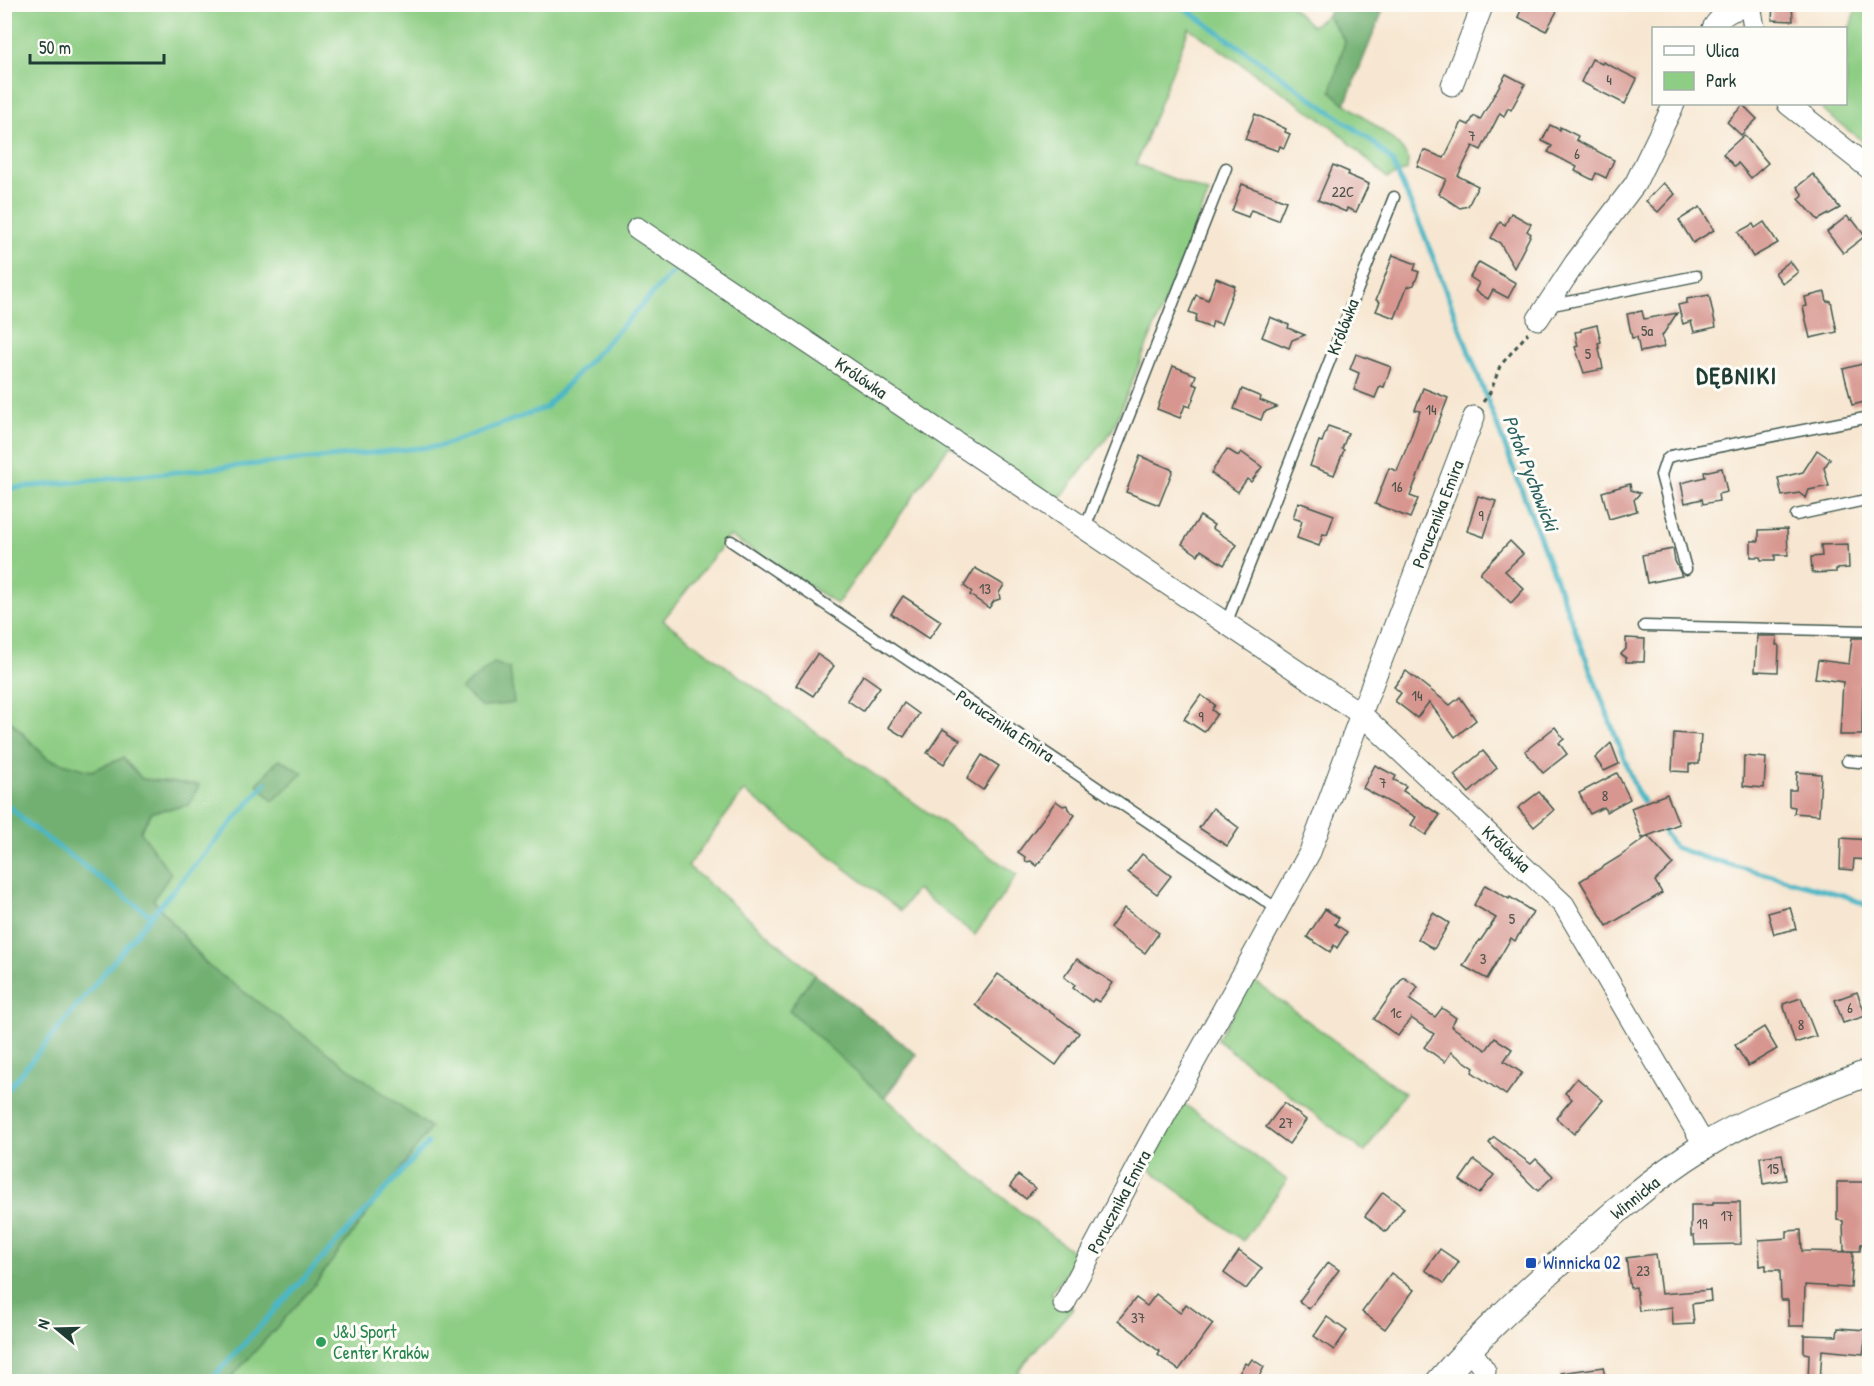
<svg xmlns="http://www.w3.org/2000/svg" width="1874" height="1386" font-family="'Patrick Hand',sans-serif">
<rect width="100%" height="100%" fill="#fdfcf7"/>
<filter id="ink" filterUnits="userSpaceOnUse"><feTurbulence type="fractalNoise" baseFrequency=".0167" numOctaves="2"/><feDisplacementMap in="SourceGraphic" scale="12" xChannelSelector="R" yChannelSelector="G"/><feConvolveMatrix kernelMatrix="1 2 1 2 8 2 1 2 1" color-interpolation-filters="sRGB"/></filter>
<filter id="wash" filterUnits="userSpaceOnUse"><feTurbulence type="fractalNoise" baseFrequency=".008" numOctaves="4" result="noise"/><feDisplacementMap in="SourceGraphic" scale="24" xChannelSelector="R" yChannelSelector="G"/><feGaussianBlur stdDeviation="1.35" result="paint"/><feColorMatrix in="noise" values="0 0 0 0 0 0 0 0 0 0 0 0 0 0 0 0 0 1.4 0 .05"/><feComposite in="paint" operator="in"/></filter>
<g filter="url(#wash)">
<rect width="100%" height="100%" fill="#f7e7d2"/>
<!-- green -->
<g fill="#8ecd84" stroke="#56855c" stroke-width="1.5">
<path d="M1289 4 1312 26 1327 15 1345 41 1331 92C1346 106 1405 142 1408 160 1408 164 1407 167 1407 170L1387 178 1331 126 1189 28 1136 164 1209 193 1112 431 1059 500 949 446 837 604 730 536 663 620 852 759 1017 875 975 935 916 889 901 911 744 791 688 866 814 974 790 1010C882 1096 977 1182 1079 1256L1051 1293 1073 1308 1018 1371 1030 1381H228L312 1288 207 964 153 899 171 874 140 832 152 812 189 805 199 785 142 779 123 758 91 771 48 759 5 715 4 5Z"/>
<polygon points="1857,5 1869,5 1869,146 1822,110 1824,104 1846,104 1846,40"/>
<polygon points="1253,980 1404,1093 1365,1152 1217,1040"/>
<polygon points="1183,1103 1287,1180 1243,1241 1147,1167"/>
</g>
<!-- forest -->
<g fill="#72b072" stroke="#487653" stroke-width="1.5">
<polygon points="1336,4 1385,5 1345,104 1331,91 1345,41 1327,15"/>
<polygon points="494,663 510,669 514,703 482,707 461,689"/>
<polygon points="4,715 48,759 91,771 123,758 142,779 199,785 189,805 152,812 140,831 171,874 153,900 207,965 431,1128 312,1288 228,1381 5,1381"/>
<polygon points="279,759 303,773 273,801 257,784"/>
<polygon points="814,974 917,1055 884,1098 789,1010"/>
</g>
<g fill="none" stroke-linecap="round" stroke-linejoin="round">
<!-- stream -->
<g stroke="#4bb7c6" stroke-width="5">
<polyline points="1179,4 1369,139 1392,161 1424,234 1637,792 1647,807"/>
<polyline points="4,489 441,446 545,408 673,272"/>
<polyline points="4,804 6,803 29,825 151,916"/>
<polyline points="1659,824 1674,847 1702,857 1846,896 1870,907"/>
<polyline points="4,1094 151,916 266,783"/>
<polyline points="209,1382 428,1143"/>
</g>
</g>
<g id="blocks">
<!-- building -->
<g fill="#d79790">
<polygon points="1524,4 1544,4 1557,11 1546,31 1518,17"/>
<polygon points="1773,4 1792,4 1793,21 1772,20"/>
<polygon points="1592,59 1602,64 1603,62 1637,79 1625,104 1581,82"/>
<polygon points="1506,74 1525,84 1511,110 1508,108 1504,116 1500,113 1481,150 1473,146 1458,176 1478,186 1468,206 1460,208 1439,194 1446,179 1417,166 1424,150 1444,158 1462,122 1469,125 1474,116 1480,120"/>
<polygon points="1743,105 1757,119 1741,135 1727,122"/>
<polygon points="1255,114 1286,129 1285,132 1290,134 1284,148 1280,146 1278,151 1245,139"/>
<polygon points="1550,125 1560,130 1560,127 1578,136 1576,140 1614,160 1606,178 1596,173 1593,180 1575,171 1577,167 1548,152 1552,146 1542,141"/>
<polygon points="1744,135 1768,163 1751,178 1738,163 1735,167 1723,154"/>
<polygon points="1333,165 1349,172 1348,175 1369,184 1356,212 1347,208 1346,212 1318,200"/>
<polygon points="1813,174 1840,208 1818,220 1799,199 1803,195 1797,187"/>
<polygon points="1663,183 1675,194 1658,212 1646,201"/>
<polygon points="1242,184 1286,201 1278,220 1251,210 1248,217 1232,211"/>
<polygon points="1700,207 1714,230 1693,243 1679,220"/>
<polygon points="1511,213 1531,224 1527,231 1531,234 1514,268 1500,243 1491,238 1500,222 1505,225"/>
<polygon points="1847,216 1850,220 1852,219 1865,236 1843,253 1827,232"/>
<polygon points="1764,222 1778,243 1753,257 1738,232 1753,224 1755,228"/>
<polygon points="1393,255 1416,264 1414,270 1419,272 1414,285 1407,287 1395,318 1376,311 1380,302 1376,300"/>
<polygon points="1790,261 1798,272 1783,284 1775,273"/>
<polygon points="1479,262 1516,283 1508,298 1493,290 1488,299 1475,291 1479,283 1470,277"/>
<polygon points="1216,278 1235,286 1221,324 1213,321 1211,328 1195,322 1197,315 1189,312 1196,295 1208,300"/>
<polygon points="1825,292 1827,302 1831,301 1837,332 1810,338 1803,307 1807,306 1805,297"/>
<polygon points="1709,295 1716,327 1694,332 1691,321 1683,324 1678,305 1687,303 1687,299"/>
<polygon points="1642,311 1644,319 1677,313 1662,336 1664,347 1640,352 1637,337 1632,338 1627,314"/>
<polygon points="1270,317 1289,325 1288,328 1305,335 1292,340 1289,348 1262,337"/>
<polygon points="1597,325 1601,342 1598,343 1603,369 1584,373 1575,347 1578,346 1575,332 1581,331 1581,329"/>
<polygon points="1356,354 1391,367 1384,387 1380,386 1375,398 1354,390 1359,373 1350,369"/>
<polygon points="1866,363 1869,376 1869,401 1852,405 1843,369"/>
<polygon points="1173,366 1196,375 1193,384 1198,386 1190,407 1185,405 1180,418 1157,409"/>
<polygon points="1423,388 1448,398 1410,496 1418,499 1410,518 1375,504 1389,468 1397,471 1407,447 1420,411 1415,410"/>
<polygon points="1242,389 1261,397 1260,400 1277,407 1264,412 1261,420 1234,409"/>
<polygon points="1328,426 1348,433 1342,449 1344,450 1334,475 1310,466 1319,441 1322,442"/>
<polygon points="1227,449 1238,456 1241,452 1262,467 1251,482 1247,479 1238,492 1211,473"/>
<polygon points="1817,450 1830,459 1824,468 1829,486 1809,490 1806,498 1799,493 1782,496 1778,478 1803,472"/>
<polygon points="1140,456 1173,470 1159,505 1126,492"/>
<polygon points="1722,468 1727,492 1718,494 1719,501 1703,504 1702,499 1685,503 1681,483 1705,477 1704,472"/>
<polygon points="1630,484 1631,490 1640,493 1634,500 1637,511 1609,519 1602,492"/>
<polygon points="1478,496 1496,501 1484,537 1467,531"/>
<polygon points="1298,502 1334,515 1327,535 1323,534 1319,546 1297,538 1302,521 1293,518"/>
<polygon points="1200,516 1214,525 1212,528 1237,545 1224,565 1201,550 1198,555 1182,544"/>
<polygon points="1787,529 1788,555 1775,555 1775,560 1761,560 1760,557 1751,557 1751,541 1759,541 1759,530"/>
<polygon points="1510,541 1523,554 1505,571 1524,589 1511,603 1480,573"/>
<polygon points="1848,544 1849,568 1836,569 1836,572 1812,573 1811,557 1822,556 1821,545"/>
<polygon points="1673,549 1675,561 1682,576 1647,583 1642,555"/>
<polygon points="975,568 1004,585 999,593 1000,599 994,601 989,608 970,595 972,592 964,586"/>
<polygon points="903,596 941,621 929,639 891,614"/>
<polygon points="1757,636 1777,636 1776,645 1779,645 1778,672 1755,671"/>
<polygon points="1626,638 1645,639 1644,662 1626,662 1626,658 1621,654 1626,649"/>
<polygon points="1852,638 1869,638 1869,685 1863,685 1862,735 1840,735 1843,682 1815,678 1818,660 1849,664"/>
<polygon points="817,654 834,666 813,696 796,685"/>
<polygon points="1406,671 1450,705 1460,697 1476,720 1455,737 1429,702 1417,718 1395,701 1401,693 1394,687"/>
<polygon points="863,675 880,687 863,711 847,700"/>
<polygon points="1201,695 1215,705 1212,710 1217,714 1204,732 1184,719"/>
<polygon points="904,703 919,714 904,737 888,727"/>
<polygon points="1555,727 1564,739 1559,743 1567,754 1543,773 1525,751"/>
<polygon points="943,729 960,740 944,764 927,753"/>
<polygon points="1674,733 1701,735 1699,764 1689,764 1689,772 1672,771"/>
<polygon points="1611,743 1619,764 1604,771 1595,758"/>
<polygon points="1483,751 1497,768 1469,793 1454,775"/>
<polygon points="982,755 999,766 983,790 967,779"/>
<polygon points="1744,756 1766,758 1764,788 1743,786"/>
<polygon points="1375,765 1396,776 1394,780 1406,786 1403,791 1440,815 1426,835 1411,825 1416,817 1363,788"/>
<polygon points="1797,772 1821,774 1819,815 1794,813 1795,807 1789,806 1789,790 1796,790"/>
<polygon points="1617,773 1630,799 1606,812 1604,807 1590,814 1579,793"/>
<polygon points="1539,792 1554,810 1534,827 1518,808"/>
<polygon points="1667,794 1679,824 1642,838 1631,808"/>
<polygon points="1056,801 1063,806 1067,805 1068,809 1075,815 1037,866 1031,861 1026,862 1025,857 1018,852"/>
<polygon points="1213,808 1239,828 1227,846 1199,828"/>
<polygon points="1648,836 1673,864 1655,881 1662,893 1607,926 1580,881 1619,857"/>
<polygon points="1841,838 1869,840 1869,860 1854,859 1853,870 1840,869"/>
<polygon points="1142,854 1171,876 1157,894 1128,872"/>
<polygon points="1485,885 1509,899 1510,897 1533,912 1515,941 1511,938 1487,979 1463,966 1479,940 1480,941 1496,918 1474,905"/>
<polygon points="1790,907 1796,929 1774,934 1768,913"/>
<polygon points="1124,908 1159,933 1145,953 1110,928"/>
<polygon points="1325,909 1339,918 1335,924 1347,932 1337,948 1334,945 1330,952 1307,937"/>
<polygon points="1433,913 1449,923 1434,949 1418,939"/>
<polygon points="1077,959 1113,983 1099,1002 1094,999 1092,1002 1073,988 1075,985 1064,977"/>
<polygon points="998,974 1079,1033 1056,1065 975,1005"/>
<polygon points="1403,977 1418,987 1410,1000 1435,1017 1442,1008 1456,1018 1451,1026 1486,1050 1495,1038 1512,1049 1504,1061 1522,1073 1506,1095 1472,1072 1474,1068 1451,1052 1445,1062 1424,1047 1434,1034 1411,1018 1398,1036 1374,1019"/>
<polygon points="1857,992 1866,1016 1843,1023 1835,1000"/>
<polygon points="1801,998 1816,1036 1795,1043 1783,1004"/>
<polygon points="1764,1027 1777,1049 1748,1066 1735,1045"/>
<polygon points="1577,1078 1603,1100 1574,1134 1556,1118 1572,1099 1565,1093"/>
<polygon points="1284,1103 1306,1120 1289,1144 1266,1127"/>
<polygon points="1494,1137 1531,1164 1536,1159 1553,1176 1538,1191 1489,1143"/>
<polygon points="1782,1154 1786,1180 1763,1184 1760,1157"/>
<polygon points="1474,1160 1494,1175 1479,1194 1460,1180"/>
<polygon points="1018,1175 1035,1188 1026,1199 1010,1186"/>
<polygon points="1837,1182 1865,1182 1866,1243 1861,1244 1860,1251 1844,1251 1843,1221 1837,1220"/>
<polygon points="1383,1192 1404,1208 1386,1232 1365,1216"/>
<polygon points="1713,1202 1740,1202 1741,1244 1695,1245 1694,1236 1691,1236 1691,1205 1713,1205"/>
<polygon points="1801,1230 1802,1251 1853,1252 1851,1288 1805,1285 1804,1326 1789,1326 1788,1300 1781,1300 1780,1270 1766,1270 1766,1265 1760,1266 1759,1240 1787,1238 1787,1231"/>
<polygon points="1440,1249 1459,1262 1444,1283 1425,1270"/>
<polygon points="1239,1251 1262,1268 1246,1289 1224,1273"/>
<polygon points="1656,1254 1661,1294 1710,1290 1711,1301 1692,1304 1694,1324 1673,1325 1672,1307 1639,1311 1636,1287 1630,1288 1626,1258"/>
<polygon points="1328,1262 1339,1270 1309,1309 1299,1301"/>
<polygon points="1391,1273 1414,1290 1385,1329 1362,1312"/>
<polygon points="1156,1294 1180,1313 1186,1304 1213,1324 1179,1370 1158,1355 1160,1352 1118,1320 1136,1298 1147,1306"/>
<polygon points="1327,1317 1347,1331 1334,1350 1314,1336"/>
<polygon points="1838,1328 1867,1330 1863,1354 1822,1350 1820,1382 1808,1382 1809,1354 1804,1353 1804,1335 1837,1336"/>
<polygon points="1252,1359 1264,1367 1256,1382 1234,1382 1245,1363 1248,1365"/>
<polygon points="1603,1367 1606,1382 1562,1382 1561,1373"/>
</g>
</g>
</g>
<g filter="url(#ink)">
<use href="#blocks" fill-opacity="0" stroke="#3f564c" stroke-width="1.5"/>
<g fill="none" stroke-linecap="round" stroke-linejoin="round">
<defs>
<g id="service">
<polyline points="1548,306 1696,276"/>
<polyline points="1796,515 1870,499"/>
<polyline points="1085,528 1226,168"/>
<polyline points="731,541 1279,910"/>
<polyline points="1686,569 1661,475 1666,460 1671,456 1870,417"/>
<polyline points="1226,624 1394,197"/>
<polyline points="1644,626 1870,631"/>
<polyline points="1847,761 1870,763"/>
</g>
<g id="minor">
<polyline points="1750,4 1754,28"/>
<path d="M1713 28C1722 13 1733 9 1750 6"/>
<polyline points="1452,85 1483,4"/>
<polyline points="1788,104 1870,169"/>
<polyline points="637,228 1361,714 1564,905 1705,1146"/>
<polyline points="1538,319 1575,263 1635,184 1674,104"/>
<polyline points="1064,1304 1142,1157 1310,852 1361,714 1474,417"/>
<polyline points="1470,1349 1485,1371 1483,1382"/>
</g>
<path id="tertiary" d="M1439 1382C1476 1339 1517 1301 1559 1263 1604 1221 1651 1179 1704 1146 1755 1114 1814 1094 1870 1072"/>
</defs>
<!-- service casing -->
<use href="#service" stroke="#3f564c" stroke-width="13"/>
<!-- minor casing -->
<use href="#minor" stroke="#3f564c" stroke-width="23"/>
<!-- tertiary casing -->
<use href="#tertiary" stroke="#3f564c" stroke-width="28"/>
<!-- path -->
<g stroke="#3f564c" stroke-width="3" stroke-dasharray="4.5 4.5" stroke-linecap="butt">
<polyline points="4,5 5,4"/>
<polyline points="1483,402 1491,391 1500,366 1528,333"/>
</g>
<!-- service -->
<use href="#service" stroke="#fff" stroke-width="10"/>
<!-- minor -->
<use href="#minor" stroke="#fff" stroke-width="21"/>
<!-- tertiary -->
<use href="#tertiary" stroke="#fff" stroke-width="26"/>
</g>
</g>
<!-- markers -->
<rect fill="#1a4fb4" stroke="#fdfcf7" stroke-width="2" x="1525" y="1257" width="12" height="12" rx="3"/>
<circle fill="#2e9e5b" stroke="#fdfcf7" stroke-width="2" cx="321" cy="1342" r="6"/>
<g text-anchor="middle" stroke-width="6" stroke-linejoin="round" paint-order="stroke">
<!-- number labels -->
<g font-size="15" fill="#4d544b">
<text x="1609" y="85">4</text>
<text x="1472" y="141">7</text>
<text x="1577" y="159">6</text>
<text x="1343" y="197">22C</text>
<text x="1647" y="336">5a</text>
<text x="1588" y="359">5</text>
<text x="1431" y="415">14</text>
<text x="1397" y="492">16</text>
<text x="1481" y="521">9</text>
<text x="985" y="594">13</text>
<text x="1417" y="701">14</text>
<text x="1201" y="722">9</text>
<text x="1383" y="788">7</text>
<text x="1605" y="801">8</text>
<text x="1512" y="924">5</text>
<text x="1483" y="964">3</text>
<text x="1850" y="1013">6</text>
<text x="1396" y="1018">1c</text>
<text x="1801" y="1030">8</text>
<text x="1286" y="1128">27</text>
<text x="1773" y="1174">15</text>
<text x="1727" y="1221">17</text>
<text x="1702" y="1229">19</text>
<text x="1643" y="1276">23</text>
<text x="1138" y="1323">37</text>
</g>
<!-- street labels -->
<g font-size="18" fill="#1f3d34" stroke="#fdfcf7">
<text transform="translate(1343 327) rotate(-69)" y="6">Królówka</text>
<text transform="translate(861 378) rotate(34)" y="6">Królówka</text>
<text transform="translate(1438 514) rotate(-69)" y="6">Porucznika Emira</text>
<text transform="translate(1005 726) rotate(34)" y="6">Porucznika Emira</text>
<text transform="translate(1506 849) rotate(43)" y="6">Królówka</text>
<text transform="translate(1635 1198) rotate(-39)" y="6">Winnicka</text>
<text transform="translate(1119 1202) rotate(-62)" y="6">Porucznika Emira</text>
</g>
<!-- transit labels -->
<g font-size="18" fill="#164399" stroke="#fdfcf7" text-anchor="start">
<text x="1543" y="1269">Winnicka 02</text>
</g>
<!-- leisure labels -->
<g font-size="18" fill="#27864d" stroke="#fdfcf7" text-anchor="start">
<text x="333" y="1338">J&amp;J Sport<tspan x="333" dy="21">Center Kraków</tspan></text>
</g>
<!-- water labels -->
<g font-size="20" font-style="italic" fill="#2c6260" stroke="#fdfcf7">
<text transform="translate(1531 473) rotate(69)" y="7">Potok Pychowicki</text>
</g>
<!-- district labels -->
<g font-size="24" font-weight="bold" letter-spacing="1.5" fill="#1f3d34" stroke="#fdfcf7">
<text x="1737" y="384">DĘBNIKI</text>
</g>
</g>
<!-- margin -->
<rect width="1874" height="1386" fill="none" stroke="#fdfcf7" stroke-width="24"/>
<!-- legend -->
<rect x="1652" y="27" width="195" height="78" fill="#fdfcf7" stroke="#a4b0a9" stroke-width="1.5"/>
<rect x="1664" y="46" width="30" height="9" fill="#ffffff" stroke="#a4b0a9" stroke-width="1.5"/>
<text x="1706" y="57" font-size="18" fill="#1f3d34">Ulica</text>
<rect x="1664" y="72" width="30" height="18" fill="#8ecd84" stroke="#a4b0a9" stroke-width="1.5"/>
<text x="1706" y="87" font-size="18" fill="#1f3d34">Park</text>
<!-- north arrow -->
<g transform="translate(57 1329) rotate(289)" stroke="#fdfcf7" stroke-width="4.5" paint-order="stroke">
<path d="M0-4.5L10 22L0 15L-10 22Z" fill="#1f3d34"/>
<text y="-9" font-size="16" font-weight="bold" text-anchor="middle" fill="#1f3d34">N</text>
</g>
<!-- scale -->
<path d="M30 54v9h134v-9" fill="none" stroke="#1f3d34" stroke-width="3"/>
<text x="39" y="54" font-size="18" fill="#1f3d34" stroke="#fdfcf7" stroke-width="4.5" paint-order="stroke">50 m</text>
</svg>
